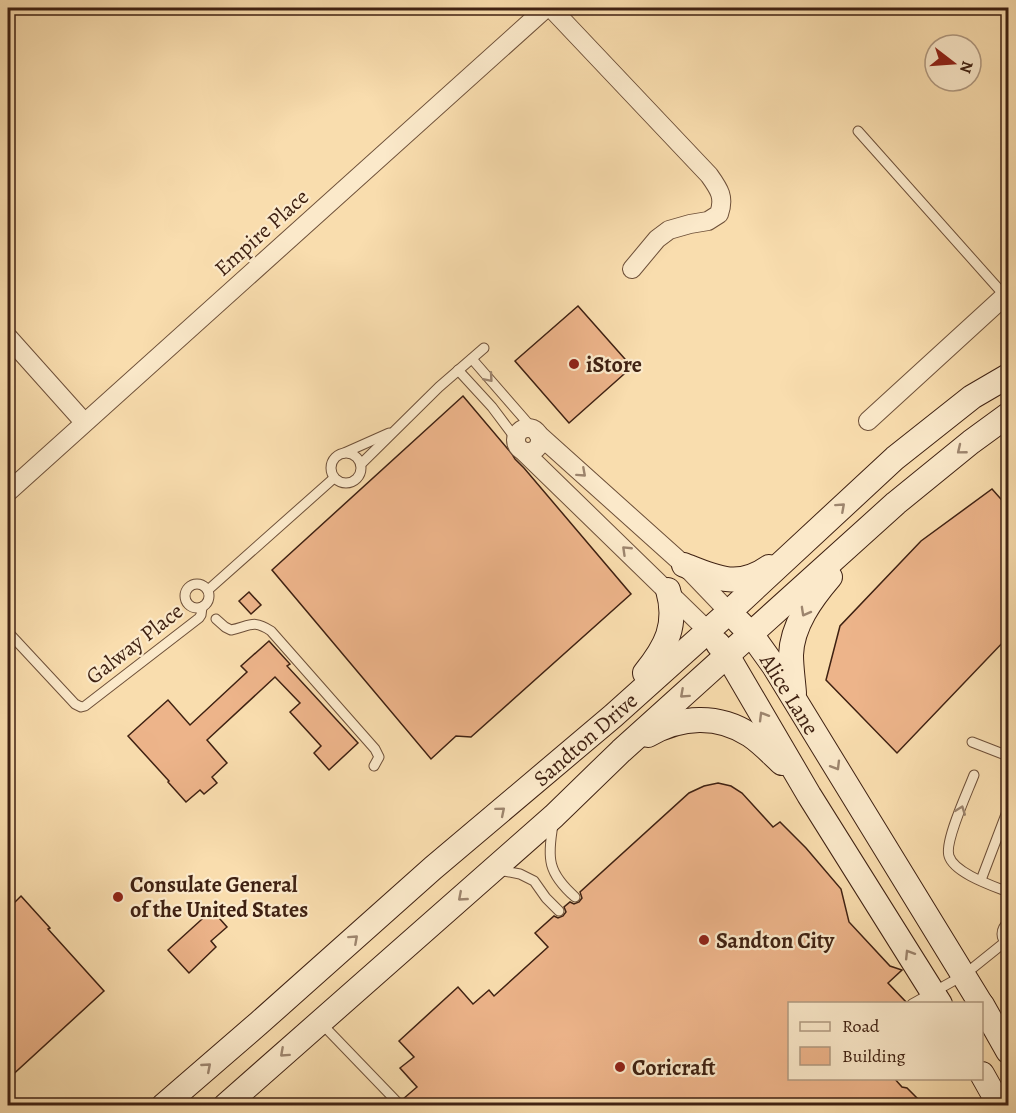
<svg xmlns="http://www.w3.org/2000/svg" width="1016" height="1113" font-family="Alegreya,serif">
<rect width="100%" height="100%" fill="#f9ddae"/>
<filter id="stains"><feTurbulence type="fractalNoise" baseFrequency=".00333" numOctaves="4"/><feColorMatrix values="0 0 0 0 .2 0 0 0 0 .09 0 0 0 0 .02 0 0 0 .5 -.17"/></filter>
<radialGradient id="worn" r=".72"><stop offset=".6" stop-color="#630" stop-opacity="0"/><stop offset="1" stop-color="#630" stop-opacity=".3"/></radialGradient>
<!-- building -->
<g fill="#edb48a" stroke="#3f2112" stroke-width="1.5">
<polygon points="578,306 632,367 569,423 515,361"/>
<polygon points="463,396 512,454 515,459 524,468 631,594 471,737 456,736 431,759 272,570"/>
<polygon points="992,489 1008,507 1008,637 897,753 826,680 840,626 921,541"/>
<polygon points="249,592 261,605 251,614 239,601"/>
<polygon points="269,641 290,664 287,666 358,743 329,770 314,753 321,746 290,712 300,703 275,677 207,740 227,763 212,777 217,783 204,794 200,790 186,802 168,782 169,781 128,736 168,700 190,725 247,672 241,666"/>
<polygon points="718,783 731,786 742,793 773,827 780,822 806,848 841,889 849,922 890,966 902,970 888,983 906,1002 905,1004 789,1004 789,1078 894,1078 902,1087 907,1088 925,1106 408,1106 403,1099 417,1087 400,1068 414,1057 399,1041 458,987 473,1004 489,990 494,996 548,947 535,933 554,916 558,918 563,916 566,912 564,907 570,902 574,904 579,902 582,898 580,892 689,793 704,786"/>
<polygon points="21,896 50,928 48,929 104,991 8,1079 8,909"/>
<polygon points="212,910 227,927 211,941 216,947 189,973 168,950"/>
</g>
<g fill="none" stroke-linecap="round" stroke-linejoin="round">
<defs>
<g id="lane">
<polyline points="858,131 1005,296"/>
<polyline points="472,359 533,429"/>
<polyline points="458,370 492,407 516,439"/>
<circle cx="346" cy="468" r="15"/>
<polyline points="344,453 389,433"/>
<polyline points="361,464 439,387 484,348"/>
<circle cx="197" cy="596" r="12"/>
<polyline points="208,590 334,478"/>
<path d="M216 619 225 627 231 630C250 626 253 619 271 631L375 749 379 757 374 766"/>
<polyline points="8,632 75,704 81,707 85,706 199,618 201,615 202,607"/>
<polyline points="972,742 1008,756"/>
<path d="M974 775C968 791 944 842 949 856 954 873 993 886 1008 892"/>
<path d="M553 825C547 859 548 873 575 897"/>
<polyline points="499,870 520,874 534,881 546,898 559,911"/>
<polyline points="981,880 1008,809"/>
<path d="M1008 923C1000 929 1000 939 1008 945"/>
<polyline points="912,1004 964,975 1005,942"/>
<polyline points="321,1023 401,1106"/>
</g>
<g id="street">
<path d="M551 8 709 175C719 189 725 197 719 214L708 221 690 224 669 230 657 239 632 269"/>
<polyline points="8,337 84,422"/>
<polyline points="868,421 1008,293"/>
<circle cx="528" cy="440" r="12"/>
<polyline points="538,434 684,565 729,612"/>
<polyline points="523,451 707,630"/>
<polyline points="8,492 546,8"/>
</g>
<g id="secondary">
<path d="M684 565C716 578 738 589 769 567"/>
<polyline points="739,622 751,634 774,666 981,1004"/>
<polyline points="718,644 727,655 809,795 940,1004"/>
<path d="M645 673C666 647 678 625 668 590"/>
<path d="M794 693C793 680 791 667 791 655 792 625 812 598 830 577"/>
<path d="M648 735C681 716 718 714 750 735 762 743 772 754 782 763"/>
<polyline points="982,1005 1008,1051"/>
<polyline points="982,1074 1000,1106"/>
<polyline points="163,1106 259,1023 433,868 613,716 729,612 895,458 972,397 1008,376"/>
<polyline points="225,1106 554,816 621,751 896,503 971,442 1008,415"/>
</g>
</defs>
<!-- lane casing -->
<use href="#lane" stroke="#6e5039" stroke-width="11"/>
<!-- street casing -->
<use href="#street" stroke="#6e5039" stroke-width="20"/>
<!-- secondary casing -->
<use href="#secondary" stroke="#3f2112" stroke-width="26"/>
<!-- lane -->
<use href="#lane" stroke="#fbe9ca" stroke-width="9"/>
<!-- street -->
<use href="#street" stroke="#fbe9ca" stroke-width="18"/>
<!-- secondary -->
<use href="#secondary" stroke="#fbe9ca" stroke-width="24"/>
</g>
<!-- one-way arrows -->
<defs><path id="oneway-chevron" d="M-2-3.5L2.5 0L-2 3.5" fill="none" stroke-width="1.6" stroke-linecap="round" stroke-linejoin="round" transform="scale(1.5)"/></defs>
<g stroke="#9d856e">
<use href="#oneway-chevron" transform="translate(489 378) rotate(49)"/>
<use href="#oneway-chevron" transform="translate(961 450) rotate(141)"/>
<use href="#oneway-chevron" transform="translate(582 473) rotate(42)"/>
<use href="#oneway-chevron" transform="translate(841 507) rotate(-42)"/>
<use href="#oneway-chevron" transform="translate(626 550) rotate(-136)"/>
<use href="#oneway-chevron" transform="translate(805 612) rotate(119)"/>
<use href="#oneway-chevron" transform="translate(684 694) rotate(138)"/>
<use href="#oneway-chevron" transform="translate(763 716) rotate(-121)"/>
<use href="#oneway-chevron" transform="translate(836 766) rotate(59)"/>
<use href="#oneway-chevron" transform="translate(961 810) rotate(-69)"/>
<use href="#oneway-chevron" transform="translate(501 811) rotate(-40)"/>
<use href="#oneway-chevron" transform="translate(462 897) rotate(139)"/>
<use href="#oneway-chevron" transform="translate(354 939) rotate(-42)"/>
<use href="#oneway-chevron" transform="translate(909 954) rotate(-122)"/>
<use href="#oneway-chevron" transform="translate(284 1053) rotate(138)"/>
<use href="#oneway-chevron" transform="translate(207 1067) rotate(-41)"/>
</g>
<!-- markers -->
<g fill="#8f2418" stroke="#fbe9ca" stroke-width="2">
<circle cx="574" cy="364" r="6"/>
<circle cx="118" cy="897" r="6"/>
<circle cx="704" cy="940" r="6"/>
<circle cx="620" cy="1067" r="6"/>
</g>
<g text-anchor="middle" stroke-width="4.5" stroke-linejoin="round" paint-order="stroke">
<!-- street labels -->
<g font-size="22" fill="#3f2112" stroke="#fbe9ca">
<text transform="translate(261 232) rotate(-42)" y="8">Empire Place</text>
<text transform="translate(134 643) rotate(-38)" y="8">Galway Place</text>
<text transform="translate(790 694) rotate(58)" y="8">Alice Lane</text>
<text transform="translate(585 739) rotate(-41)" y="8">Sandton Drive</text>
</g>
<!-- poi labels -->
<g font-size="22" font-weight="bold" fill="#3f2112" stroke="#fbe9ca" text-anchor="start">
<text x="586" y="372">iStore</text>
<text x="130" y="892">Consulate General<tspan x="130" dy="25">of the United States</tspan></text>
<text x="716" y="948">Sandton City</text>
<text x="632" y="1075">Coricraft</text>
</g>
</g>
<!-- margin -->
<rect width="1016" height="1113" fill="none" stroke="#f9ddae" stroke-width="30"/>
<rect x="9" y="9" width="998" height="1095" fill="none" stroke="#3f2112" stroke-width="3"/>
<rect x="15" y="15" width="986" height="1083" fill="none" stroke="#3f2112" stroke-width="1.5"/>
<!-- legend -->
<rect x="788" y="1002" width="195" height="78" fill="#fbe9ca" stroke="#b09980" stroke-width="1.5"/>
<rect x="800" y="1022" width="30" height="9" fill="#fbe9ca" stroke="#b09980" stroke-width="1.5"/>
<text x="842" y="1032" font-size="18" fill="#3f2112">Road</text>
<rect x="800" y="1047" width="30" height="18" fill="#edb48a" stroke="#b09980" stroke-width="1.5"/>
<text x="842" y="1062" font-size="18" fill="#3f2112">Building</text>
<!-- north arrow -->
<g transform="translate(953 63) rotate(107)"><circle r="28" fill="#fbe9ca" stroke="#b09980" stroke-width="1.5"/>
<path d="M0-4.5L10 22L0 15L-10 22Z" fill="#8f2418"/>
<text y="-9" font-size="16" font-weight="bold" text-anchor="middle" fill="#3f2112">N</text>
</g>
<rect width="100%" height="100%" filter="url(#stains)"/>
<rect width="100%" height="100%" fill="url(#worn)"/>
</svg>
